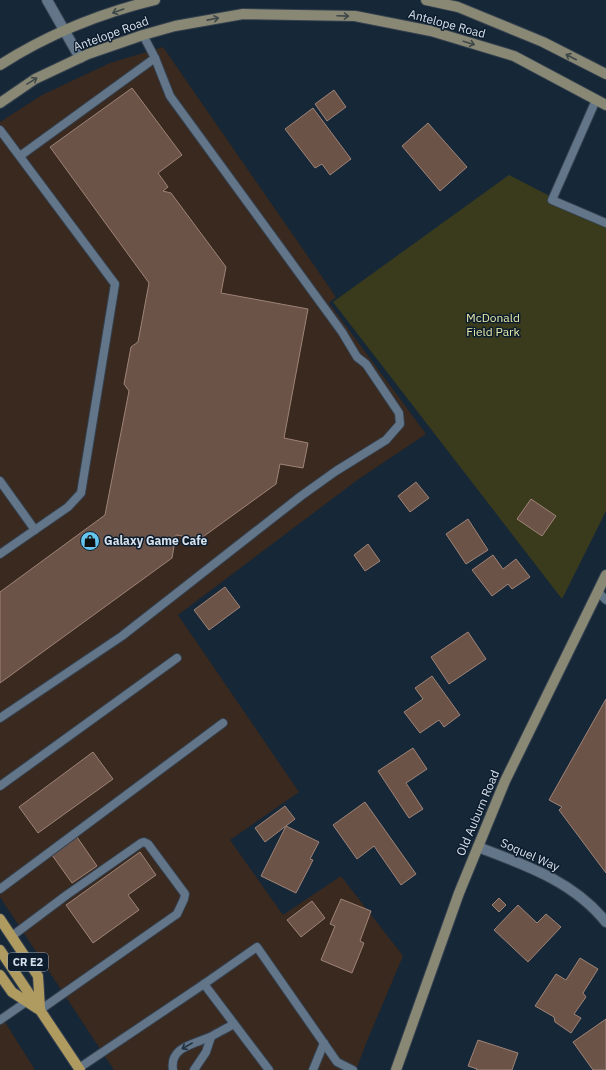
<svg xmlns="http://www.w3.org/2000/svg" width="606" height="1070" font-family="'IBM Plex Sans',sans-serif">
<rect width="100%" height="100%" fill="#162737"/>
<!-- commercial -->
<g fill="#39291f">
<polygon points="163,47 336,297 329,303 426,434 356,481 178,615 299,792 230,840 283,915 341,876 403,956 367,1041 356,1070 114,1070 0,897 0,122 42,95 110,63"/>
<polygon points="0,1014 35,1070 0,1070"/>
</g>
<!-- green -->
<polygon fill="#3a3b1c" points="509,175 606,225 606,511 562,599 333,302"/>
<!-- building -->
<g fill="#6c5348" stroke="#9e8377">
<polygon points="132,88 182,155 158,173 168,187 163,191 171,193 226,267 221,293 308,309 284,438 308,443 303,468 280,464 276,484 200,539 176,535 172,558 0,683 0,592 105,515 129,391 124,384 131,347 138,342 149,283 50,147"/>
<polygon points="334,90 346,107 327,121 315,104"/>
<polygon points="313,108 351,159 330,175 322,164 315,168 285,129"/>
<polygon points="428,123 467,167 440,191 402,146"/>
<polygon points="416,482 429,498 410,512 398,496"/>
<polygon points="531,499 556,516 542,536 517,519"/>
<polygon points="468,519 488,550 466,564 446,534"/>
<polygon points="368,544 380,561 365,571 354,555"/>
<polygon points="493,555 503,569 516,559 530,577 512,589 508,584 492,596 472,570"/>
<polygon points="225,587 240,607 209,630 194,610"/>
<polygon points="468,632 486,659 449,684 431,657"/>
<polygon points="432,676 460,715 444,727 439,720 420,733 404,712 423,699 415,688"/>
<polygon points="606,699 606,873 559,810 562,807 549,800"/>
<polygon points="413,748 427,769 406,783 423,809 409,818 378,771"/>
<polygon points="93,752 113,779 38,833 19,807"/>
<polygon points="365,802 416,874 401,885 374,846 357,859 333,825"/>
<polygon points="285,806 295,819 265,842 255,828"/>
<polygon points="286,826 319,842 310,859 313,860 296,893 261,876"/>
<polygon points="77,837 97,866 72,883 52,855"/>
<polygon points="140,852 156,875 128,895 139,910 93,943 66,905"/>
<polygon points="499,898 506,905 499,912 492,905"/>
<polygon points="341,899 371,911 360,941 364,943 352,973 321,960 335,926 330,924"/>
<polygon points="312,901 325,918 301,937 287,920"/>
<polygon points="518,905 537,923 546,914 561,927 528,962 494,930"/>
<polygon points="580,958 598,969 583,993 586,997 574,1014 581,1018 571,1033 555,1022 554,1017 535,1006 556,974 566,980"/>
<polygon points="606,1019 606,1070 593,1070 573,1042"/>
<polygon points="478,1040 518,1053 512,1070 476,1070 477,1069 468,1066"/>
</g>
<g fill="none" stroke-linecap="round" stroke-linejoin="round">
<defs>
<g id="lane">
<polyline points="596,100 552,200 606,223"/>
<polyline points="0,130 115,284 81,493 68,507 0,554"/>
<polyline points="20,156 155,58"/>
<polyline points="0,481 35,530"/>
<polyline points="598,592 606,600"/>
<polyline points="0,718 122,636 301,496 336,471 386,440 400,424 399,413 366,364 357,357 342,332 170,96 155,58 143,35"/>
<polyline points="0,786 177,658"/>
<polyline points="0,889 223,723"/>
<polyline points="12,936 68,894 141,843 144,842 148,844 185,894 184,899 177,914 40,1010"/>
<polyline points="204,984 269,1070"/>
<polyline points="0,1020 26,1002"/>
<polyline points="79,1068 204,984 257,947 337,1062 353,1070"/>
<path d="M173 1070C169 1046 196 1044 212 1036 219 1032 227 1028 234 1024"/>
<polyline points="194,1070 206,1052 211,1037"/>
<polyline points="313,1070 324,1043"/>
</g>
<g id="street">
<polyline points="47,0 80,58"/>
<path d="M478 847C525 865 573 881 606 922"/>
</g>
<g id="secondary">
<polyline points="426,0 458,7 543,42 606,74"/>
<path d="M0 65C47 35 101 13 155 0"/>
<polyline points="0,103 35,79 88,54 143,35 175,26 243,14 355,16 431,31 514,56 606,105"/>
<polyline points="396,1070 459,893 505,781 606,575"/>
</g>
<g id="primary">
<polyline points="0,919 38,976 40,1008"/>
<polyline points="0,950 80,1070"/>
<polyline points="0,975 12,992 38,1009"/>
</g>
</defs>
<!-- lane casing -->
<use href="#lane" stroke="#35414f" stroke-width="10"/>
<!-- street casing -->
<use href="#street" stroke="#35414f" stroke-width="12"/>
<!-- secondary casing -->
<use href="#secondary" stroke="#35414f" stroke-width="12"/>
<!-- primary casing -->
<use href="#primary" stroke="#35414f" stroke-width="12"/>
<!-- lane -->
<use href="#lane" stroke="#637689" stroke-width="8"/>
<!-- street -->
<use href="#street" stroke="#637689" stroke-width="10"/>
<!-- secondary -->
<use href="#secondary" stroke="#898874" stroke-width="10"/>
<!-- primary -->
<use href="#primary" stroke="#af9b60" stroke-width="10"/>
</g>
<!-- one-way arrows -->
<defs><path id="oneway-shaft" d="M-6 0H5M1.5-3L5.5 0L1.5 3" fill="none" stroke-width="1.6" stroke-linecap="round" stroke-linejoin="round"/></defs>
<g stroke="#3f4849">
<use href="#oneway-shaft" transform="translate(118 11) rotate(160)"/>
<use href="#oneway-shaft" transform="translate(343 16) rotate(2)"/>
<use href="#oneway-shaft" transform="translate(213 19) rotate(-11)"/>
<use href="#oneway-shaft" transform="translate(469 43) rotate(17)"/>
<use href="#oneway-shaft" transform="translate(571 57) rotate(-153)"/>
<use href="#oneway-shaft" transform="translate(32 81) rotate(-32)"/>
</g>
<use stroke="#234" href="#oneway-shaft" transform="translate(187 1046) rotate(150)"/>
<!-- icons -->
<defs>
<symbol id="shop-disc" viewBox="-11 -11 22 22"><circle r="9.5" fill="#65c5ee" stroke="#0d1d2d"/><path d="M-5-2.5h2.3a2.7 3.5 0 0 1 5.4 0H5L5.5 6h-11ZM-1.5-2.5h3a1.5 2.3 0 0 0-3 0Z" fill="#111"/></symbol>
</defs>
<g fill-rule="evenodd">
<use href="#shop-disc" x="79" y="530" width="22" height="22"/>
</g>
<g text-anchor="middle" stroke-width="3" stroke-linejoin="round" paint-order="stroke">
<!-- shield labels -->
<rect fill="#0d1d2d" stroke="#9aa6b3" stroke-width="1" x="8" y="953" width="40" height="18" rx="3"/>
<g font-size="11" font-weight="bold" fill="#d7e1ec">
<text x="28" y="966">CR E2</text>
</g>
<!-- street labels -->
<g font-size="12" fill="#d7e1ec" stroke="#0d1d2d">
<text transform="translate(447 24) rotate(15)" y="4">Antelope Road</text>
<text transform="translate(111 34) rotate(-20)" y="4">Antelope Road</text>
<text transform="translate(478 813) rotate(-67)" y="4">Old Auburn Road</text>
<text transform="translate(530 855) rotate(24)" y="4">Soquel Way</text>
</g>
<!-- park labels -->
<g font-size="12" fill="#e7eaa7" stroke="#0d1d2d">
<text x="493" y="322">McDonald<tspan x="493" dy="14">Field Park</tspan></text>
</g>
<!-- poi labels -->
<g font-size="12" font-weight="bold" fill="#d7e1ec" stroke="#0d1d2d" text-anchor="start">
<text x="104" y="545">Galaxy Game Cafe</text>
</g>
</g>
</svg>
